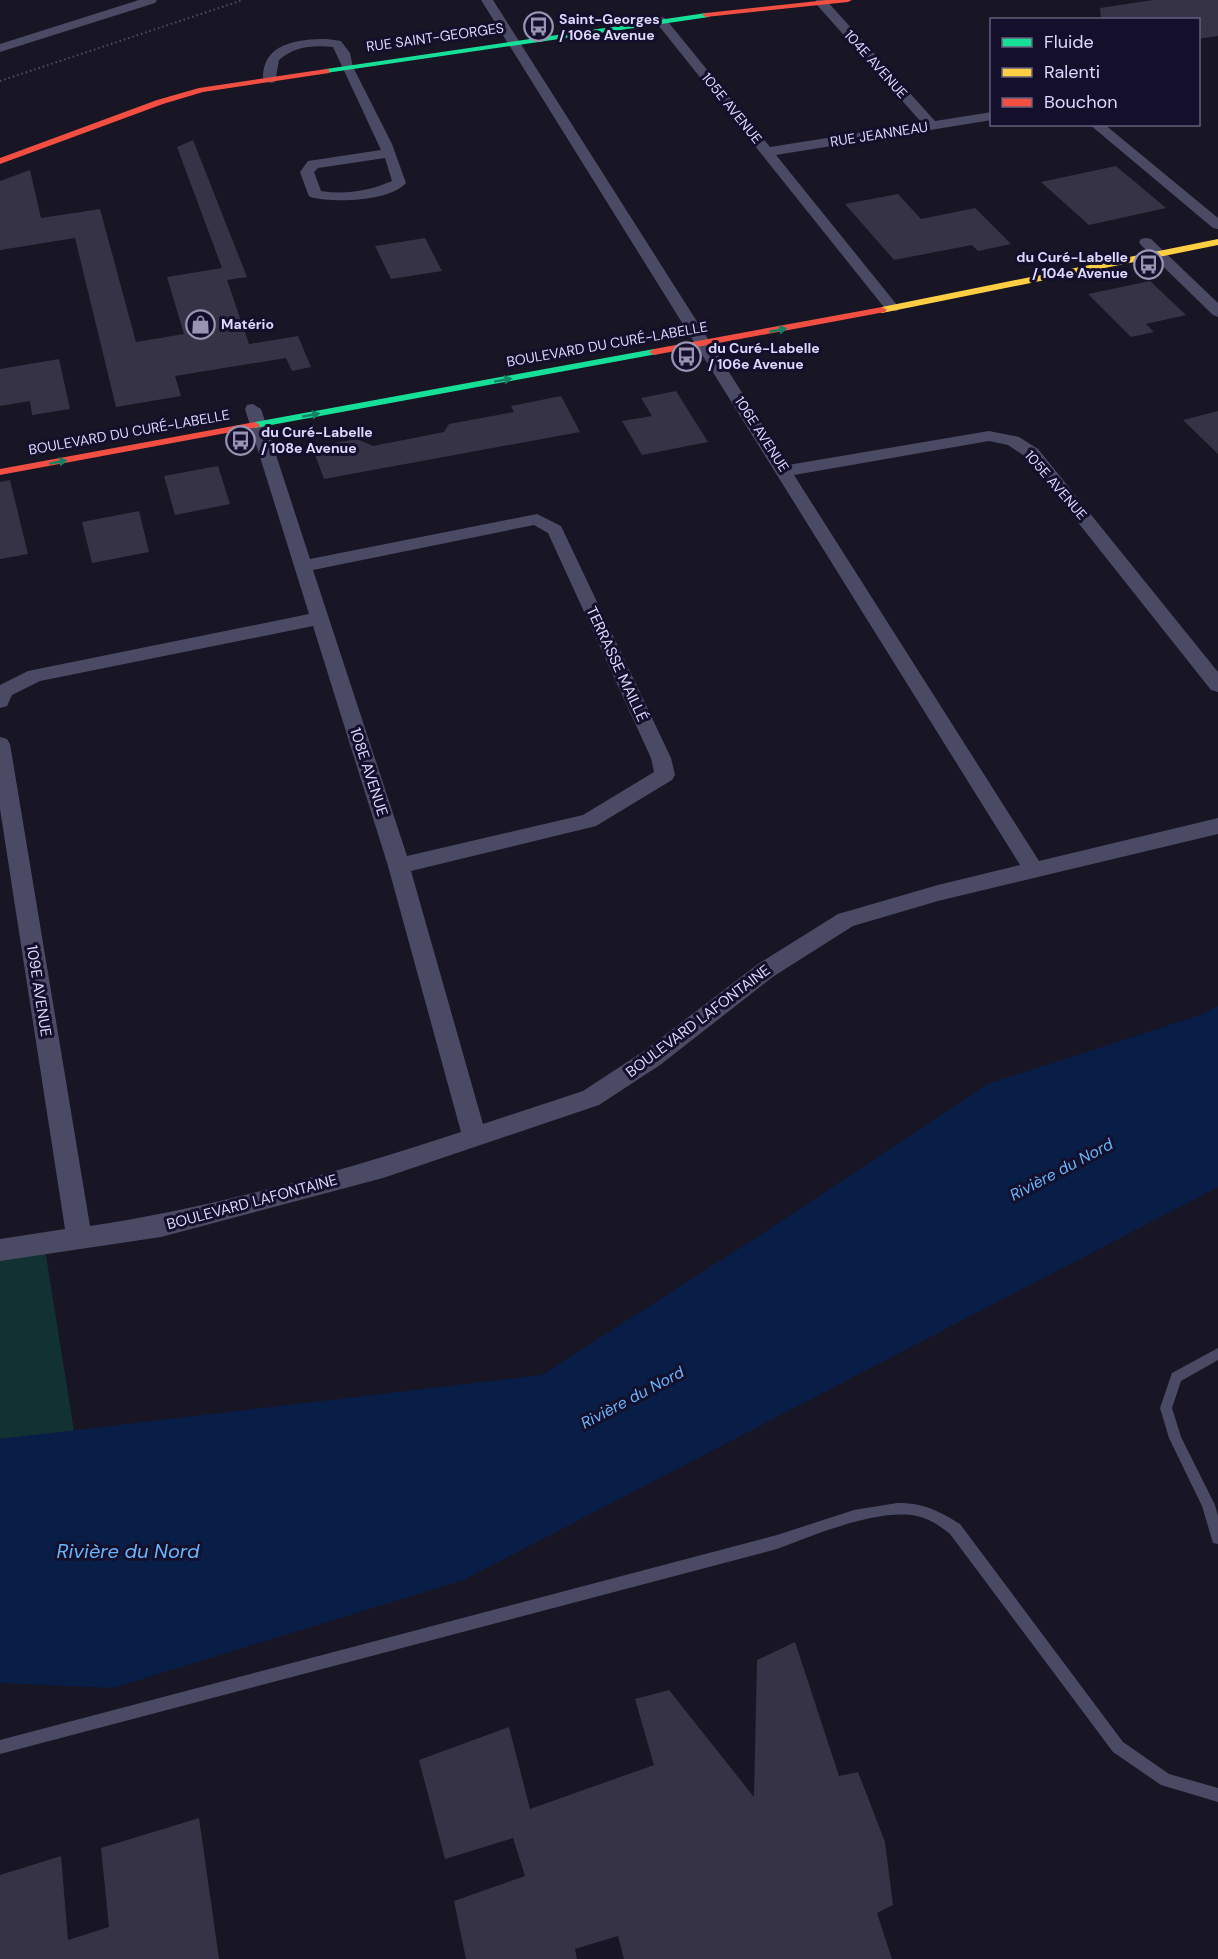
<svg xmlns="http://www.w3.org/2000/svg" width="1218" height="1959" font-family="'DM Sans',sans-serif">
<rect width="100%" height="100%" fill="#181524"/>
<!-- green -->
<polygon fill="#123132" points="44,1243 74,1431 0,1439 0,1250"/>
<!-- water -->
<polygon fill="#091e47" points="1218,1006 1218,1187 464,1580 113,1688 0,1683 0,1439 542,1375 757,1237 988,1084 1200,1015"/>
<!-- building -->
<g fill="#363346">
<polygon points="1153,0 1218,0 1218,36 1198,39 1198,20 1101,20 1100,8"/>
<polygon points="193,140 247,277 227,280 249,344 298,336 311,367 292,371 286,358 175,376 181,396 116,407 75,238 0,250 0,181 30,170 41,218 100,209 136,342 184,334 167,277 222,268 177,147"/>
<polygon points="1116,166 1166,208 1089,225 1041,182"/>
<polygon points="898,194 921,219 975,208 1011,244 978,251 972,245 894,260 845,204"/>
<polygon points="425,238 442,271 391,279 375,246"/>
<polygon points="1150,281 1186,315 1146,324 1154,332 1131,337 1088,294"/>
<polygon points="59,359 70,409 32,415 30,401 0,406 0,369"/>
<polygon points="676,391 708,442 642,455 622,421 652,416 641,398"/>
<polygon points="561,396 580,432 324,479 312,447 357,439 373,446 444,432 449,424 514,412 511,406"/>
<polygon points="1218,411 1218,454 1183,420"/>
<polygon points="218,466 230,504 175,515 164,476"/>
<polygon points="10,480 28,554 0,559 0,482"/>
<polygon points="139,511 149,552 92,563 82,522"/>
<polygon points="795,1642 839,1776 858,1772 885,1842 893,1905 877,1913 892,1959 624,1959 618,1936 575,1949 577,1959 466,1959 454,1901 525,1876 513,1838 445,1859 419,1760 509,1727 530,1809 654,1765 635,1699 669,1690 754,1797 757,1660"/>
<polygon points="199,1818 219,1959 0,1959 0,1875 61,1856 68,1940 109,1927 101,1848"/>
</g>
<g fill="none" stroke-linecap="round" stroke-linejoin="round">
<!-- path -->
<polyline stroke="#465364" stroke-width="2" stroke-dasharray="1.5 3" stroke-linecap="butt" points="0,81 243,0"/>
<!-- lane -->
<g fill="#4b4a65" fill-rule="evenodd">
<polygon points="1218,1348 1218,1360 1181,1381 1172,1408 1181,1437 1215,1505 1218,1516 1218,1544 1213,1543 1202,1506 1169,1438 1160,1408 1172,1373"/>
<path d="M897 1503C924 1503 937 1510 960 1524L1123 1742 1169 1774 1218 1788V1802L1161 1785 1113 1752 950 1534C940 1526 930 1519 917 1516 878 1508 814 1535 777 1549L0 1754V1740L777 1535 854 1510Z"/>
</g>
<!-- street -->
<g fill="#4b4a65" fill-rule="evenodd">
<polygon points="139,0 157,0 155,3 0,52 0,44"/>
<path d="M481 0H493L788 465 989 431 1019 437 1038 449 1218 672V692L1211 690 1026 457 1008 445 989 441 794 475 1039 861 1218 818V834L938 901 853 926 774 976 660 1065 599 1105 383 1178 161 1237 0 1261V1239L65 1229 0 809V737L7 739 10 744 90 1226C215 1207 340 1172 461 1132L388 866 313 626 40 681 12 695 7 706 0 708V685L28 671 309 614 245 409 247 405 253 404 261 409 310 559 537 514 561 526 671 758 675 775 672 780 596 826 411 871 483 1124 583 1091 644 1051 758 964 838 914 938 885 1020 865ZM534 525 548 533 651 758 654 772 583 815 407 856 313 570Z"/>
<polygon points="816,0 826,0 935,121 992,112 992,120 776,155 897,305 900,308 897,311 887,311 655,21 661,17 665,18 770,147 922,123 817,5"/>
<path d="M327 39 341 41 350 53 353 67 392 144 406 183C389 202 333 203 310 197L308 194 300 172 308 161 381 150 333 47C314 45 294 46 279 60L275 82 270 83 263 79C262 43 298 39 327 39ZM385 158 392 181C369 191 345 195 321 191L314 172 318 168Z"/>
<polygon points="1089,124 1104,124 1218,218 1218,229 1213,228"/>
<polygon points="1146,238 1151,239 1218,303 1218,317 1213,315 1141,245 1139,242 1141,239"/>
</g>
<!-- fast -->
<g fill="#16e098" fill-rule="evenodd">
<polygon points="706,13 710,15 709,17 326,73 322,71 326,69"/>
<polygon points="654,349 657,350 657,354 255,428 250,425 255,422"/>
</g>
<!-- slow -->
<polygon fill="#ffcf43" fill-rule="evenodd" points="1218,239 1218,245 882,313 877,310 882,307"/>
<!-- jam -->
<g fill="#f24e42" fill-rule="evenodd">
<polygon points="827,0 852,0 848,2 706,17 702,15 706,13"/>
<polygon points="326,69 329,69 329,73 203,92 163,104 0,164 0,158 157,100 199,88"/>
<polygon points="882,307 887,310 885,312 654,355 649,352 654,349"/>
<polygon points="255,422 260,425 259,427 0,475 0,469"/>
</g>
</g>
<!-- one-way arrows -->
<defs><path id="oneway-solid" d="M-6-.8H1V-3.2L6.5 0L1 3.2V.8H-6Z" transform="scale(1.5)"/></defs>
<g fill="#158266">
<use href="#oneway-solid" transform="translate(778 330) rotate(-11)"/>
<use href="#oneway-solid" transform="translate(503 380) rotate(-10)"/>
<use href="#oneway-solid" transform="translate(311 415) rotate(-10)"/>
<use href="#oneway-solid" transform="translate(58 462) rotate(-10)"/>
</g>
<!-- icons -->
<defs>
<symbol id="bus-ring" viewBox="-11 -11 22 22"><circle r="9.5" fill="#140f2a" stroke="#9894b2" stroke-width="1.5"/><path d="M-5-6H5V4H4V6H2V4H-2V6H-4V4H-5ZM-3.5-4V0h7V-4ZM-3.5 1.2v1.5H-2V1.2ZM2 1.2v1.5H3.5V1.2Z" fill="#9894b2"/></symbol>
<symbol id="shop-ring" viewBox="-11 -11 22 22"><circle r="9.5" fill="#140f2a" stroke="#9894b2" stroke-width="1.5"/><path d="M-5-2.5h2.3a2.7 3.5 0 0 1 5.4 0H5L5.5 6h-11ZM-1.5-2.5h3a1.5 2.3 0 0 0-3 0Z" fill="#9894b2"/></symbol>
</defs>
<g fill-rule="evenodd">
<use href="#bus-ring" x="522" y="10" width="33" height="33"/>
<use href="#bus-ring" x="1132" y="248" width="33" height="33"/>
<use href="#shop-ring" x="184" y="308" width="33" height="33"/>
<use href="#bus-ring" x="670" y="340" width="33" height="33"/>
<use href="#bus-ring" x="224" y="424" width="33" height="33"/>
</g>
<g text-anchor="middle" stroke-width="6" stroke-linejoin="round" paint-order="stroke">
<!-- far-poi labels -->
<g font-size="14" font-weight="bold" fill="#ddd8ff" stroke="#140f2a" text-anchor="start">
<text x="559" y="24">Saint-Georges<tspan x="559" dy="16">/ 106e Avenue</tspan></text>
<text x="1128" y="262" text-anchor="end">du Curé-Labelle<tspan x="1128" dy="16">/ 104e Avenue</tspan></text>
<text x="221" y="329">Matério</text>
<text x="708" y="353">du Curé-Labelle<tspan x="708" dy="16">/ 106e Avenue</tspan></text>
<text x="261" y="437">du Curé-Labelle<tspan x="261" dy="16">/ 108e Avenue</tspan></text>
</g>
<!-- far-street labels -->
<g font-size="14" fill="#ddd8ff" stroke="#140f2a">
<text transform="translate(435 37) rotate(-8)" y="5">RUE SAINT-GEORGES</text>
<text transform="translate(876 64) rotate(48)" y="5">104E AVENUE</text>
<text transform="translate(732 108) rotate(51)" y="5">105E AVENUE</text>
<text transform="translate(879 134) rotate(-9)" y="5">RUE JEANNEAU</text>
<text transform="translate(607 344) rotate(-10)" y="5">BOULEVARD DU CURÉ-LABELLE</text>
<text transform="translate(129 432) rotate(-10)" y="5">BOULEVARD DU CURÉ-LABELLE</text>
<text transform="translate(762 434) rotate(57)" y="5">106E AVENUE</text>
<text transform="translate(1056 485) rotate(49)" y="5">105E AVENUE</text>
</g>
<!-- street labels -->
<g font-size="15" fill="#ddd8ff" stroke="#140f2a">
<text transform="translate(617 664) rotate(65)" y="5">TERRASSE MAILLÉ</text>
<text transform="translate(369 772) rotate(72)" y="5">108E AVENUE</text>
<text transform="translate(39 991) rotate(81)" y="5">109E AVENUE</text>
<text transform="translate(698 1021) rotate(-37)" y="5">BOULEVARD LAFONTAINE</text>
<text transform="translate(252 1202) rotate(-15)" y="5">BOULEVARD LAFONTAINE</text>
</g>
<!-- water labels -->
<g font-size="16" font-style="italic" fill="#66b6ff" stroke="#140f2a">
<text transform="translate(1061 1169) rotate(-28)" y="6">Rivière du Nord</text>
<text transform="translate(632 1397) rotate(-28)" y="6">Rivière du Nord</text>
</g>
<!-- near-water labels -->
<g font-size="20" font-style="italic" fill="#66b6ff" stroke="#140f2a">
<text x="128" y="1558">Rivière du Nord</text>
</g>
</g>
<!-- legend -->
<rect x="990" y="18" width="210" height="108" fill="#140f2a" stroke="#645f7f" stroke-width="1.5"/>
<rect x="1002" y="38" width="30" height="9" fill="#16e098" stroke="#645f7f" stroke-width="1.5"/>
<text x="1044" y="48" font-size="18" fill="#ddd8ff">Fluide</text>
<rect x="1002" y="68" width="30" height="9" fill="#ffcf43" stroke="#645f7f" stroke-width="1.5"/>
<text x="1044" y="78" font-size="18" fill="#ddd8ff">Ralenti</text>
<rect x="1002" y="98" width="30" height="9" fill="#f24e42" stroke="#645f7f" stroke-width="1.5"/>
<text x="1044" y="108" font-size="18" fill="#ddd8ff">Bouchon</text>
</svg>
